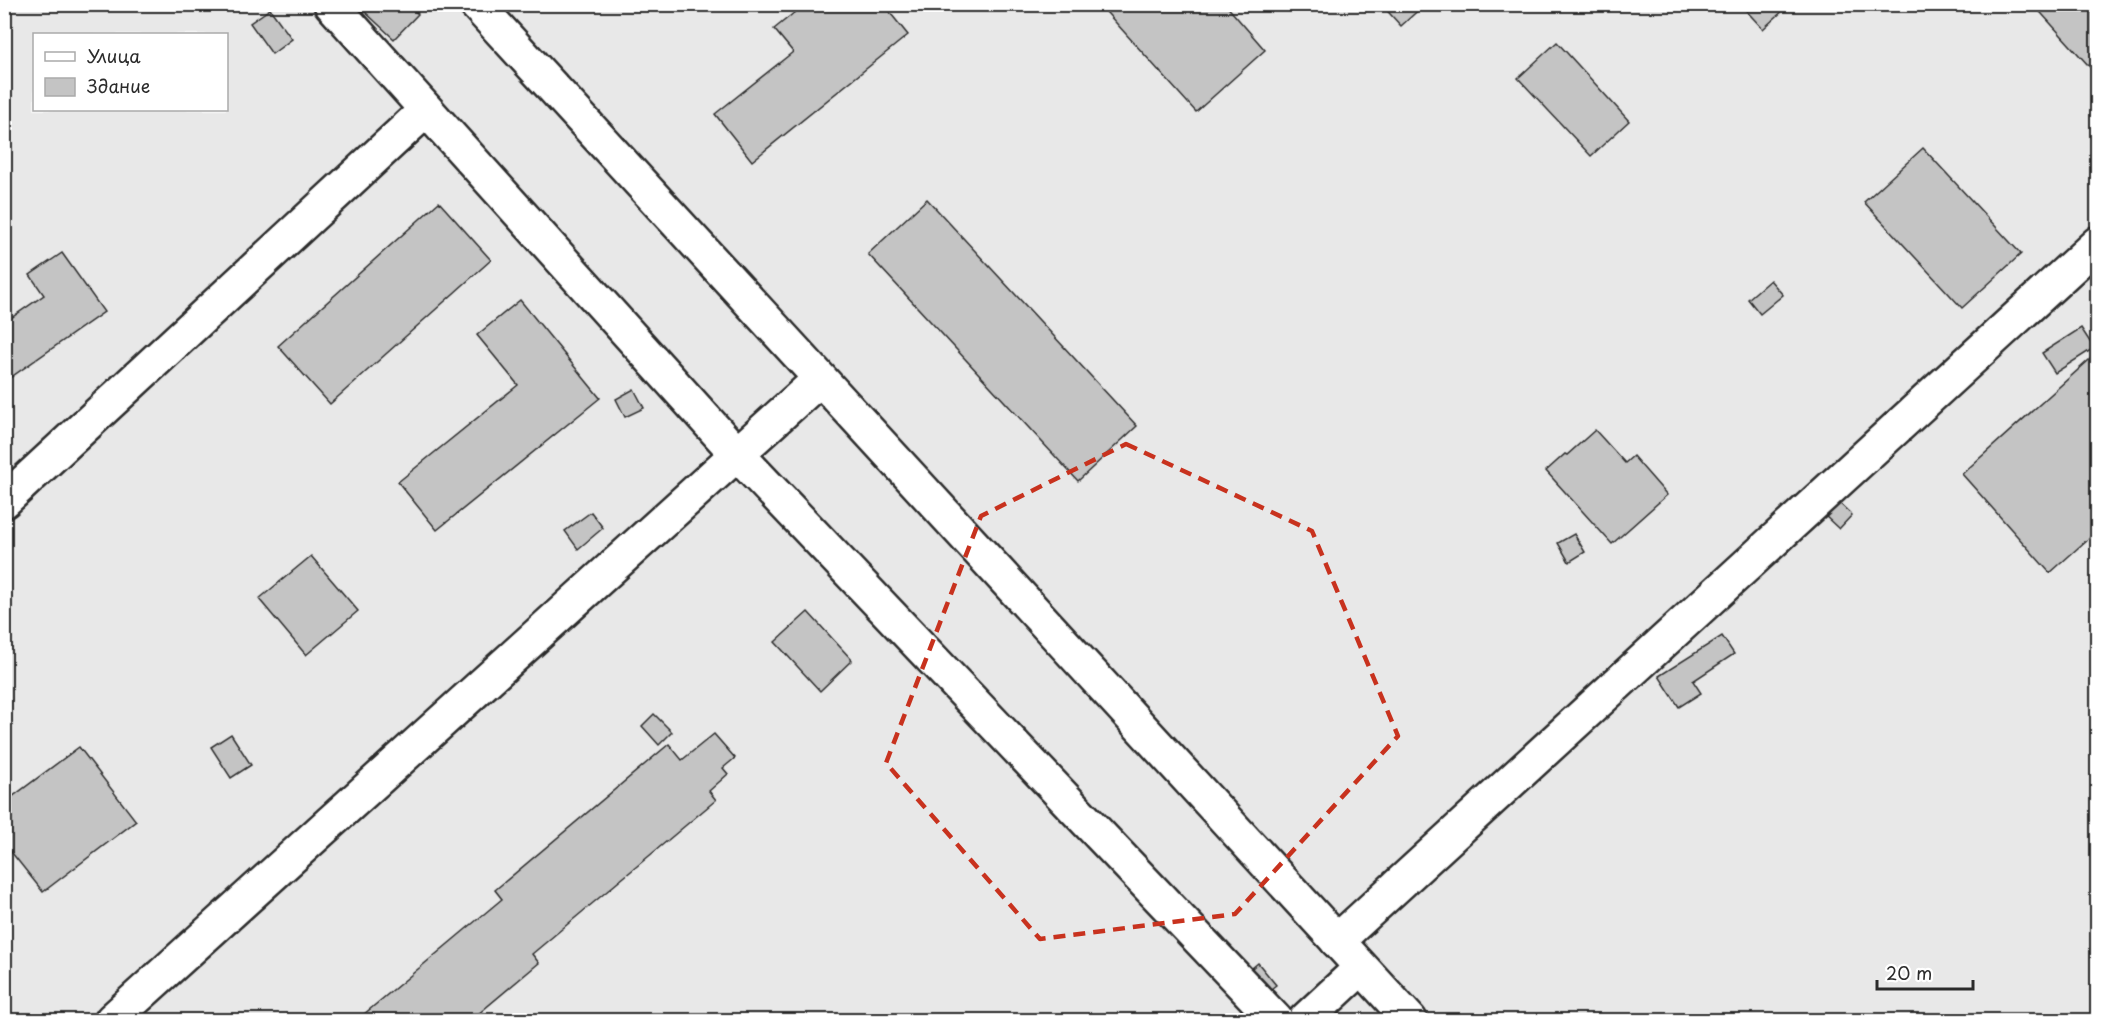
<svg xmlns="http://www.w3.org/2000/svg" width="2102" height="1025" font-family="'Playpen Sans',sans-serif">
<rect width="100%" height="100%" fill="#f7f7f7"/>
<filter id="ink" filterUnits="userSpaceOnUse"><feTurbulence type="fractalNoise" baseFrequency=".0167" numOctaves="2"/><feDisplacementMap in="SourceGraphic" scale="12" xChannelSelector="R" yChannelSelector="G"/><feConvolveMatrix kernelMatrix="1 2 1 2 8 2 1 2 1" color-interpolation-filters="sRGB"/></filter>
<g filter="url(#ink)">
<!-- built -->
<path fill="#e8e8e8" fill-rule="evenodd" d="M5 5H2097V1020H5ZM34 34H226V110H34Z"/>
<!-- building -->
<g fill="#c4c4c4" stroke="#2b2b2b" stroke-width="1.5">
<polygon points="368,4 408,4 418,14 394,39 363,10"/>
<polygon points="805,4 883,4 908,35 752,161 715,114 793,52 774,29"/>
<polygon points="1099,4 1225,4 1265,50 1196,112"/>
<polygon points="1381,4 1425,4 1401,26"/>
<polygon points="1740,4 1785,4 1787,7 1763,29"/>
<polygon points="2033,4 2098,4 2098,76"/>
<polygon points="270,9 292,39 272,54 250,23"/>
<polygon points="1557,42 1629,121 1591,156 1518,78"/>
<polygon points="1923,148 2021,254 1962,308 1864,202"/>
<polygon points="927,199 1137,426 1078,481 868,254"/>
<polygon points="439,202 491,260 330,404 278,346"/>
<polygon points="62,253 104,312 4,382 4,323 44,295 30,275"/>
<polygon points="1770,280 1783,295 1760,314 1748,299"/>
<polygon points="520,300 600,398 437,530 398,482 518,385 477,335"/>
<polygon points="2081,328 2094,348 2055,373 2042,353"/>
<polygon points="2098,352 2098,530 2050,573 1962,474"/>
<polygon points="634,389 644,408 625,417 616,399"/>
<polygon points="1595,430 1625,463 1633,456 1667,495 1612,544 1546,471 1565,454 1567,455"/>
<polygon points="1837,501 1852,515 1839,529 1824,515"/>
<polygon points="591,512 603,528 578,549 565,531"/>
<polygon points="1574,534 1585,552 1569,562 1558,543"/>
<polygon points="311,556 358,611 306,655 259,599"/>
<polygon points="808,612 852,660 820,691 775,642"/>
<polygon points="1722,636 1734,654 1693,681 1701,693 1679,707 1659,676"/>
<polygon points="654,714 672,732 659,745 642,726"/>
<polygon points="231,734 251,765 231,778 211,747"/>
<polygon points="714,734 735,758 723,768 728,774 709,791 716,800 532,954 539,963 471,1020 357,1020 502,899 495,890 669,744 682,760"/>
<polygon points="79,747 136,821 43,892 4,843 4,803"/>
<polygon points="1258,963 1276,985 1258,999 1241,977"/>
</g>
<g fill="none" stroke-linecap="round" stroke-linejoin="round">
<defs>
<g id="minor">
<polyline points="331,4 737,454 1276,1020"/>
<polyline points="476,4 1410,1020"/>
<polyline points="4,501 426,110"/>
<polyline points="1337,941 2098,243"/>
<polyline points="112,1020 820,379"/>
<polyline points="1305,1020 1361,968"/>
</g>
</defs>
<!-- minor casing -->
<use href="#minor" stroke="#2b2b2b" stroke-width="38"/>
<!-- minor -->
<use href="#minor" stroke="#fff" stroke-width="33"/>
</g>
</g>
<!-- marked area -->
<path fill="none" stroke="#c8321e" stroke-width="4.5" stroke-dasharray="12 8" stroke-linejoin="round" d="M1126 444 1312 531 1398 736 1235 914 1040 939 886 763 981 516Z"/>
<!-- margin -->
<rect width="2102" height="1025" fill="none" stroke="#fff" stroke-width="24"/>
<rect x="12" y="12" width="2078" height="1001" fill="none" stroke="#2b2b2b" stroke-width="2" filter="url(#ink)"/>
<!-- legend -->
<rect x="33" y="33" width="195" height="78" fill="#ffffff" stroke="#aaaaaa" stroke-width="1.5"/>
<rect x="45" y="52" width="30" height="9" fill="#ffffff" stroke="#aaaaaa" stroke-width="1.5"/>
<text x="87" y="63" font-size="18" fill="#2b2b2b">Улица</text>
<rect x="45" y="78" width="30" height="18" fill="#c4c4c4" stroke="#aaaaaa" stroke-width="1.5"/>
<text x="87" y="93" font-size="18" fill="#2b2b2b">Здание</text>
<!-- scale -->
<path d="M1877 980v9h96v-9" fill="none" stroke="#2b2b2b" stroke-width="3"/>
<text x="1886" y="980" font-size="18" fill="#2b2b2b" stroke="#ffffff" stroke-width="4.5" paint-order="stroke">20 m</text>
</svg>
